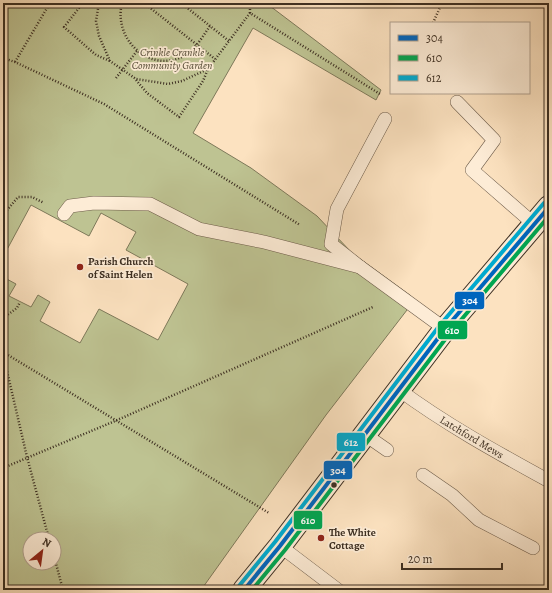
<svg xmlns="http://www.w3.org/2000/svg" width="552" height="593" font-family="Alegreya,serif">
<rect width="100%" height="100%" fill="#fce2c0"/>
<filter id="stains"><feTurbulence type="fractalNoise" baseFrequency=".005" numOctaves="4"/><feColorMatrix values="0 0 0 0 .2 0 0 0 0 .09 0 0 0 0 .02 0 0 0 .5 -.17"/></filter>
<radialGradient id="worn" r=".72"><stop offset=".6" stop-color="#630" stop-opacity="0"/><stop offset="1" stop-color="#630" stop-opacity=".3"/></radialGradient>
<!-- green -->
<path fill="#bec392" stroke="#7e795a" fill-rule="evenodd" d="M3 3H266L381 90 376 100 253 28 193 133 251 168 317 216 352 253 411 296 407 310 326 415 201 590H3V277L16 284 9 296 31 307 38 295 50 302 40 321 80 343 99 309 158 340 188 284 126 250 136 232 101 213 89 236 31 205 3 257ZM30 539H54V563H30Z"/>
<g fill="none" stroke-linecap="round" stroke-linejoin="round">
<defs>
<g id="service">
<polyline points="457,102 494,140 472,170 534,224"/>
<polyline points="385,119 337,209 331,244 360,267 445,329"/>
<polyline points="64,214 70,206 94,203 150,204 199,229 264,242 360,267"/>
<path d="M398 389C445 424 498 453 549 481"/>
<polyline points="364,434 387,450"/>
<polyline points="423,475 452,495 479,520 533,548"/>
<polyline points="280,546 338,590"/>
</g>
<polyline id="secondary" points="244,590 280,546 445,329 549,207"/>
</defs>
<!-- service casing -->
<use href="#service" stroke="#6d5c4a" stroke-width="14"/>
<!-- secondary casing -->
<use href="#secondary" stroke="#3d2f22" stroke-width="24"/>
<!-- path -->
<g stroke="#3d2f22" stroke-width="2.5" stroke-dasharray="1 2" stroke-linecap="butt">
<polyline points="83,3 64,27 96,55 110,61"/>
<polyline points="99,3 96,21 99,36 110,61 136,79 168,84 182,81 208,69 250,13"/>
<path d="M122 3C113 39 149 74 184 56 195 50 203 36 210 26"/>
<polyline points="144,3 215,59"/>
<polyline points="181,3 229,41"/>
<polyline points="250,3 250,13 380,94"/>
<polyline points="433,23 442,3"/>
<polyline points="3,58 15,62 104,104 300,225"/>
<polyline points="15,62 50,3"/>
<polyline points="116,78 137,51"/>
<polyline points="136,80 147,93 179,117 203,81 208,69"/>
<polyline points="3,215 18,197 32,197 44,203"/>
<polyline points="3,318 17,308 20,302"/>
<polyline points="3,352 269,513"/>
<polyline points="3,354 27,457 49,539"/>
<polyline points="3,468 115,421 373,307"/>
<polyline points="54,556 63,590"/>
</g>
<!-- service -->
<use href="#service" stroke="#fdecd6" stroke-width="13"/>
<!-- secondary -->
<use href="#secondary" stroke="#fdecd6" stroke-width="22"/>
<defs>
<polyline id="bus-1" points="244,590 280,546 445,329 549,207"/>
<polyline id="bus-2" points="252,590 285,550 450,333 549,216"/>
<polyline id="bus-3" points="239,586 275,542 440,325 544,203"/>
</defs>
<!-- bus-1 casing -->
<use href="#bus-1" stroke="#fdecd6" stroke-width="7"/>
<!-- bus-2 casing -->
<use href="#bus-2" stroke="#fdecd6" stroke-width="7"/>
<!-- bus-3 casing -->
<use href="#bus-3" stroke="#fdecd6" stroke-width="7"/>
<!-- bus-1 -->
<use href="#bus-1" stroke="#0065bd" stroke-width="4"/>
<!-- bus-2 -->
<use href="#bus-2" stroke="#00a651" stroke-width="4"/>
<!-- bus-3 -->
<use href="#bus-3" stroke="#00a9ce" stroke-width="4"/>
</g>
<!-- markers -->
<g fill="#8f2418" stroke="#fdecd6" stroke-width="1.5">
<circle cx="80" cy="267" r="4"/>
<circle cx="321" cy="538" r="4"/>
</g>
<circle fill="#3d2f22" stroke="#fdecd6" stroke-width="1.5" cx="334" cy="485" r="3.5"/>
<g text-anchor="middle" stroke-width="3.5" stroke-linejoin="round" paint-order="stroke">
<!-- park labels -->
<g font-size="11" font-style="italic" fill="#574d38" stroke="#fdecd6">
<text x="172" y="56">Crinkle Crankle<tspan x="172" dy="13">Community Garden</tspan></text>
</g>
<!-- poi labels -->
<g font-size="11" font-weight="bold" fill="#3d2f22" stroke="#fdecd6" text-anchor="start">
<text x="88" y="265">Parish Church<tspan x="88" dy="13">of Saint Helen</tspan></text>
<text x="329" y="536">The White<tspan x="329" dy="13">Cottage</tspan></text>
</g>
<!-- street labels -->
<g font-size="11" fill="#3d2f22" stroke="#fdecd6">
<text transform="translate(472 437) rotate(31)" y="4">Latchford Mews</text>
</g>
</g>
<g stroke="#fdecd6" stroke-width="1.5">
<rect x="454" y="291" width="31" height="19" rx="4" fill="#0065bd"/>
<rect x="437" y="320" width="31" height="20" rx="4" fill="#00a651"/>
<rect x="336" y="432" width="30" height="20" rx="4" fill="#00a9ce"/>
<rect x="323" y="460" width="30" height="20" rx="4" fill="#0065bd"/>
<rect x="293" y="510" width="30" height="20" rx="4" fill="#00a651"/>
</g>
<g font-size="11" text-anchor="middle" font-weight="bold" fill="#fff">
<text x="470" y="304">304</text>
<text x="452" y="334">610</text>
<text x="351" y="446">612</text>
<text x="338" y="474">304</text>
<text x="308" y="524">610</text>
</g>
<!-- margin -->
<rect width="552" height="593" fill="none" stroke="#fce2c0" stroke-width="16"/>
<rect x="4" y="4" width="544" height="585" fill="none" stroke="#3d2f22" stroke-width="2"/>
<rect x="8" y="8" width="536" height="577" fill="none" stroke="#3d2f22"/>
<!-- legend -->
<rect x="390" y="22" width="140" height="72" fill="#fdecd6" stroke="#b0a08e"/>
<rect x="398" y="35" width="20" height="6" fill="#0065bd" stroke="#b0a08e"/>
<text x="426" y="42" font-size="12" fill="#3d2f22">304</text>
<rect x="398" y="55" width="20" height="6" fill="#00a651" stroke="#b0a08e"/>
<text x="426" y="62" font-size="12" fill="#3d2f22">610</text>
<rect x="398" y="75" width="20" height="6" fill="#00a9ce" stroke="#b0a08e"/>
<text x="426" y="82" font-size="12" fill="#3d2f22">612</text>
<!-- north arrow -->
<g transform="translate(42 551) rotate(29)"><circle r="19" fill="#fdecd6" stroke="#b0a08e"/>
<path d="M0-3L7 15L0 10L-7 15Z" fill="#8f2418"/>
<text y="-6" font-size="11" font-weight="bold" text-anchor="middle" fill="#3d2f22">N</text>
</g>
<!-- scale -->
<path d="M402 563v6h100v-6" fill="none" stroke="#3d2f22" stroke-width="2"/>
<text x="408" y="563" font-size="12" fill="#3d2f22" stroke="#fdecd6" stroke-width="3" paint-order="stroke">20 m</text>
<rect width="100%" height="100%" filter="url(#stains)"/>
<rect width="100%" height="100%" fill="url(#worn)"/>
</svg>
